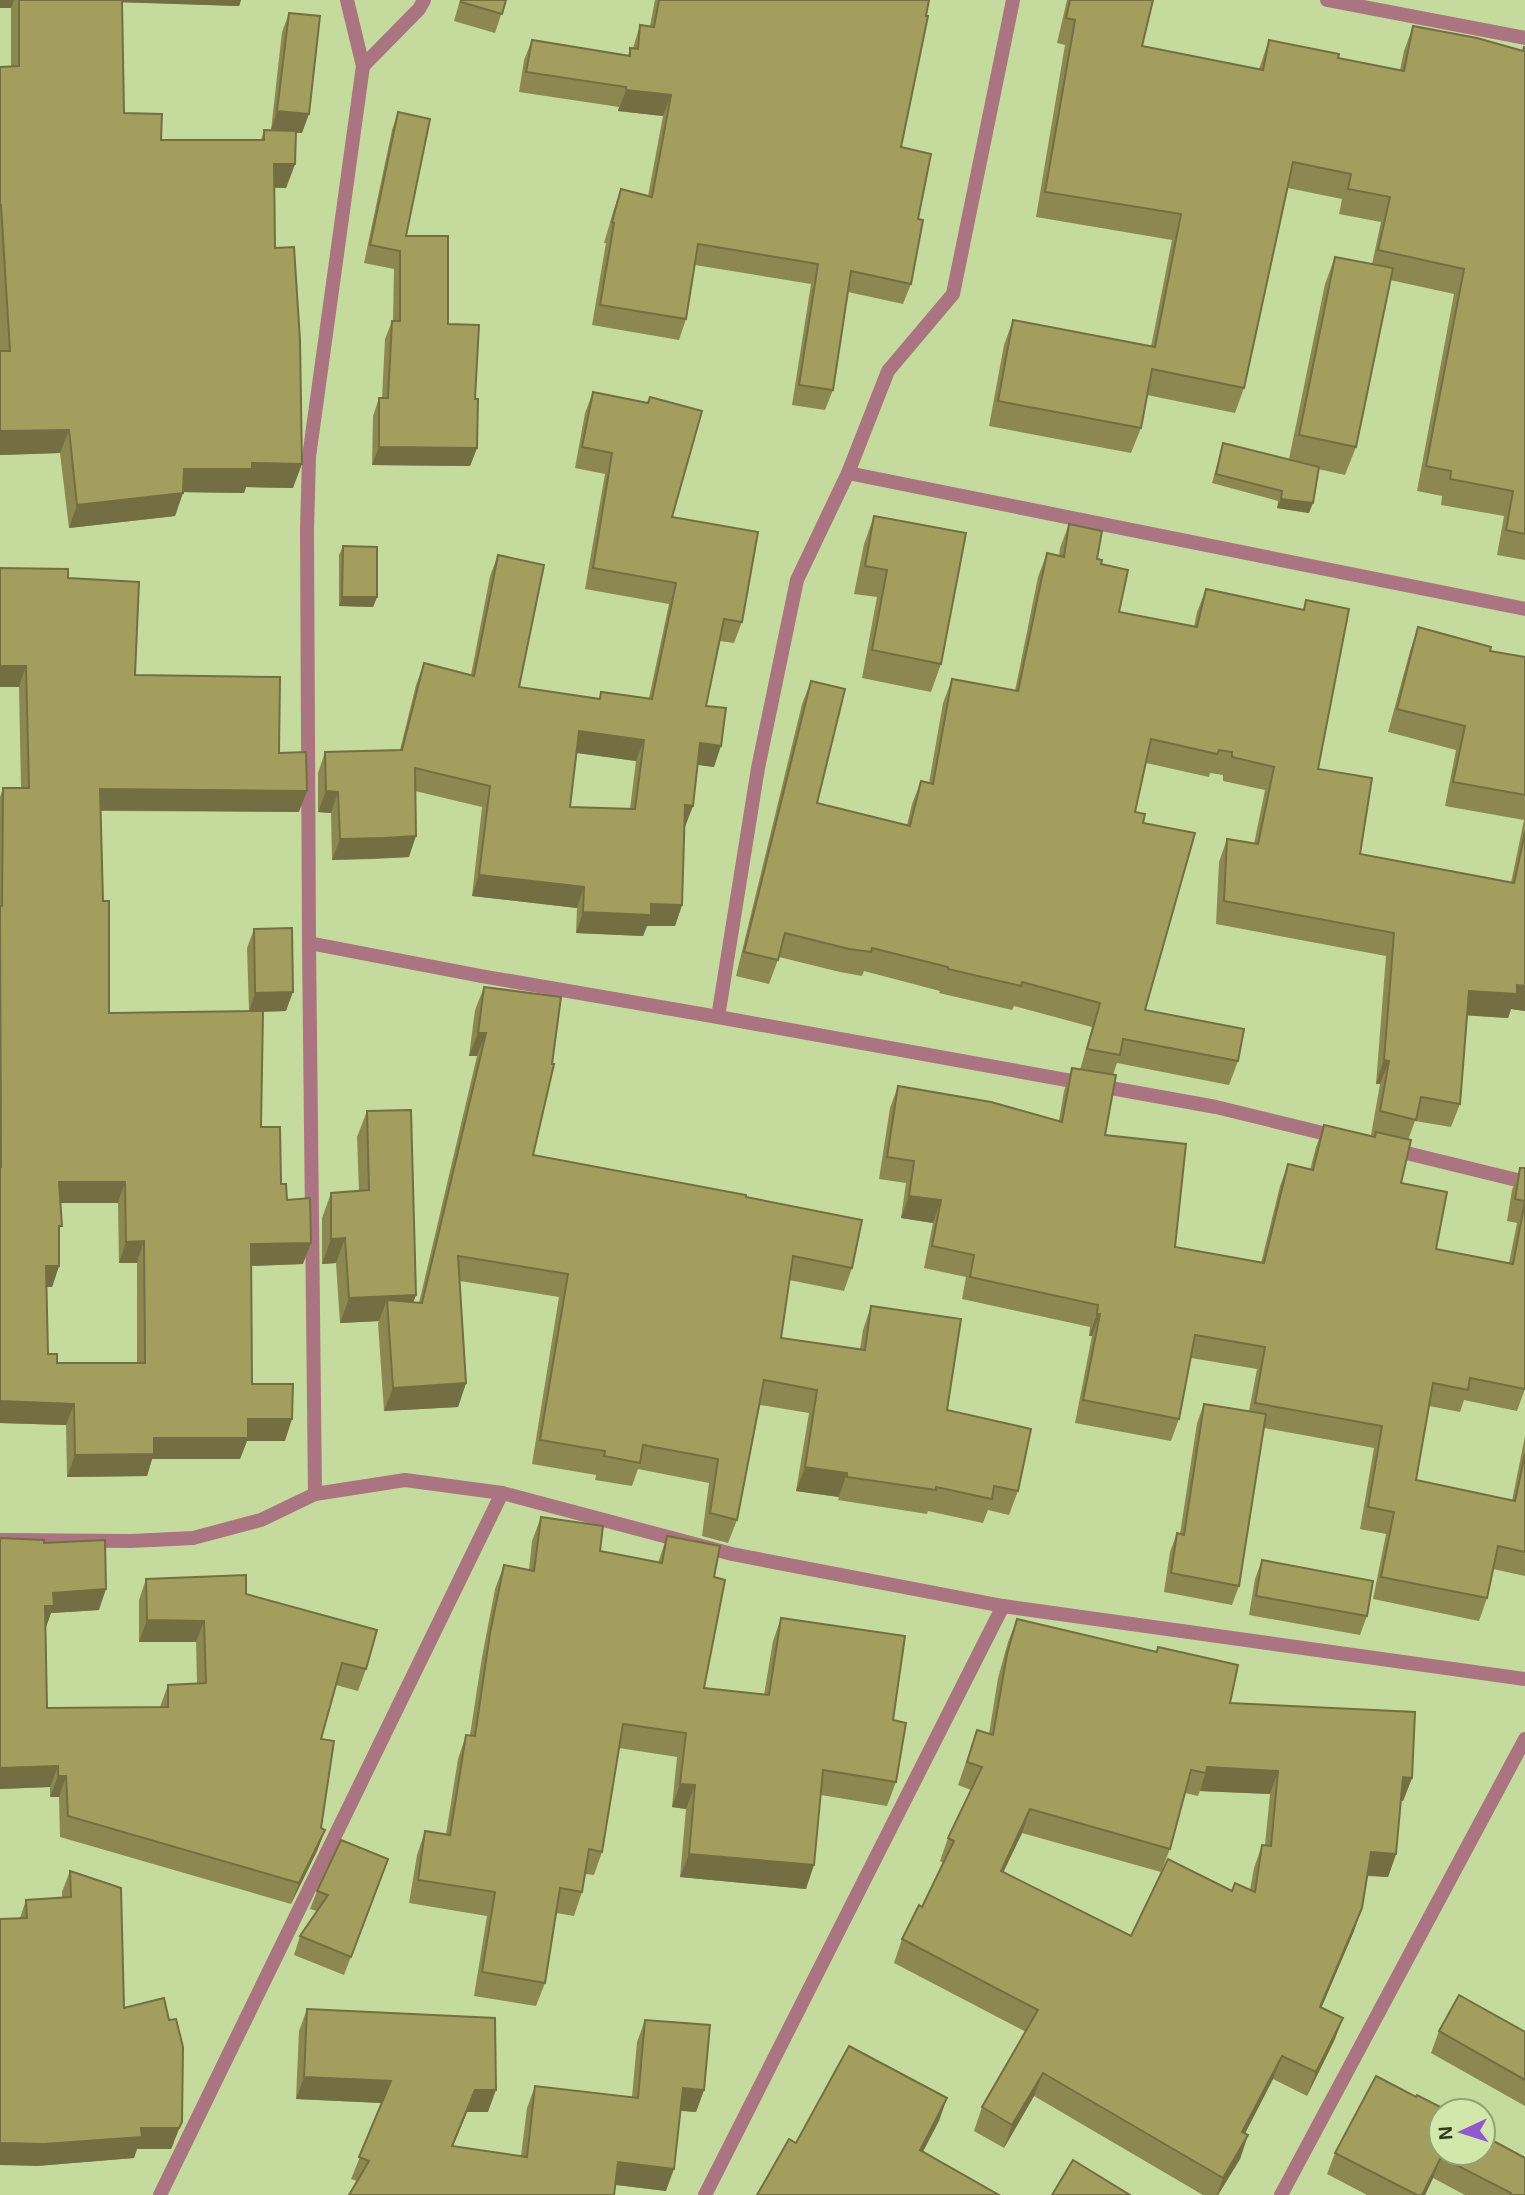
<svg xmlns="http://www.w3.org/2000/svg" width="1525" height="2195" font-family="Arial,sans-serif">
<rect width="100%" height="100%" fill="#c5db9d"/>
<g fill="none" stroke-linecap="round" stroke-linejoin="round">
<!-- street -->
<g stroke="#aa7481" stroke-width="14">
<polyline points="1327,0 1525,38"/>
<polyline points="363,66 419,9 424,0"/>
<polyline points="848,473 1525,609"/>
<polyline points="309,943 481,976 718,1017 1216,1107 1339,1137"/>
<polyline points="718,1017 758,768 797,580 848,473 888,371 953,294 1013,0"/>
<polyline points="1390,1149 1525,1182"/>
<polyline points="315,1494 309,943 307,530 309,457 363,66 347,0"/>
<polyline points="0,1540 131,1541 193,1538 261,1520 315,1494 405,1480 502,1493 732,1554 1003,1606 1525,1679"/>
<polyline points="160,2195 502,1493"/>
<polyline points="705,2195 1003,1606"/>
<polyline points="1281,2195 1525,1739"/>
</g>
</g>
<!-- wall -->
<g fill="#8d8851" fill-rule="evenodd">
<polygon points="0,0 241,0 239,6 122,2 124,113 161,140 261,140 264,130 271,130 282,32 289,13 302,133 296,133 295,164 286,188 274,188 275,248 293,488 246,487 244,493 183,492 175,516 69,528 60,453 0,455 0,67 11,66 11,8 0,8"/>
<polygon points="460,0 506,0 495,33 454,21"/>
<polygon points="655,0 929,0 901,147 918,219 911,284 903,304 848,292 833,390 825,410 792,405 811,284 695,265 686,319 679,340 592,325 606,243 604,243 614,209 621,189 648,196 663,116 618,111 619,107 519,92 524,60 532,40 628,56 630,48 633,48 640,25 650,26"/>
<polygon points="1067,0 1153,0 1142,46 1259,69 1269,40 1338,58 1400,70 1404,51 1413,26 1523,51 1525,47 1525,560 1497,555 1504,516 1441,505 1442,496 1417,491 1454,294 1390,280 1356,447 1345,475 1318,469 1309,513 1277,508 1278,501 1212,483 1223,443 1289,459 1325,284 1335,257 1372,264 1381,222 1339,214 1342,199 1288,188 1244,388 1235,413 1147,395 1141,428 1131,453 989,426 1004,345 1013,320 1151,347 1172,240 1036,217 1065,45 1057,43"/>
<polygon points="398,112 406,236 448,324 475,399 477,448 470,466 372,465 373,416 379,398 382,398 385,339 392,321 393,321 394,269 364,263 392,130"/>
<path d="M593 392 672 517 742 622 734 643 720 641 706 706 714 767 698 765 693 806 684 827 682 905 675 926H647L643 936 576 933 577 908 472 896 482 807 415 791 409 857 376 859 332 860 331 813 318 812V773L325 752 400 750 416 685 424 663 471 675 490 576 498 555 519 687 599 699 601 692 649 698 669 604 585 589 605 474 575 468 585 413ZM576 753 636 761 630 809 570 807Z"/>
<polygon points="874,516 941,664 931,692 862,678 877,597 854,594 864,544"/>
<path d="M1069 524 1101 564 1119 612 1194 627 1197 612 1206 589 1303 610 1306 600 1318 769 1360 854 1511 883 1524 820 1445 806 1456 750 1388 732 1410 651 1418 627 1490 651 1525 657V1011L1511 1009 1508 1018 1467 1015 1460 1104 1451 1127 1415 1121 1408 1140 1401 1183 1436 1249 1509 1263 1517 1223 1507 1221 1512 1190 1520 1168H1525V1389L1517 1411 1464 1400 1460 1412 1429 1406 1416 1480 1512 1501 1525 1436V1576L1493 1569 1487 1598 1479 1621 1373 1599 1386 1534 1360 1529 1374 1448 1264 1428 1239 1586 1232 1605 1164 1592 1170 1552 1177 1533 1180 1534 1197 1423 1204 1404 1249 1411 1257 1369 1191 1358 1179 1419 1171 1441 1075 1423 1092 1336H1089L1090 1327 962 1299 966 1277 924 1268 933 1223 901 1218 906 1183 879 1179 890 1108 898 1086 1059 1121 1064 1091 1072 1068 1080 1070 1092 1027 1014 1006 1012 1010 939 993 940 991 864 971 862 976 840 972 779 957 769 984 736 976 802 704 811 681 817 803 907 825 912 804 921 781 929 783 943 703 952 679 1015 691 1038 577 1047 553 1059 556 1060 548ZM1146 763 1209 777 1210 773 1223 775V781L1265 790 1254 844 1227 839 1219 862 1216 924 1386 956 1376 1084H1380L1371 1135 1374 1136V1137L1324 1125 1316 1147 1310 1170 1288 1164 1280 1186 1261 1263 1175 1247 1105 1135 1113 1075 1117 1063 1229 1085 1238 1061 1145 1010 1143 823 1135 812Z"/>
<polygon points="343,546 377,597 373,607 339,606 339,555"/>
<path d="M68 578 135 675 279 753 299 812 101 811 103 901 109 1013 249 1011 247 948 254 929 286 1011 263 1012 261 1127 287 1200 303 1264 251 1266 252 1384 285 1441H247L240 1459H152L147 1476 67 1477 66 1425 0 1423V797L3 788H21L19 687H0ZM60 1203H118L119 1263H137V1363H57L48 1354 46 1287H52L59 1266V1234Z"/>
<polygon points="484,987 533,1155 746,1197 852,1268 844,1291 789,1280 781,1338 860,1349 863,1330 871,1306 947,1410 1018,1491 1009,1515 988,1510 983,1523 928,1511 927,1514 838,1500 839,1497 796,1491 809,1413 760,1405 737,1520 728,1543 702,1536 709,1483 638,1469 632,1486 595,1480 596,1475 532,1464 559,1297 460,1281 466,1383 458,1407 384,1411 378,1323 379,1321 340,1323 336,1263 322,1264 322,1218 331,1193 359,1191 357,1137 367,1111 416,1295 413,1302 419,1303 477,1056 469,1056 475,1010"/>
<polygon points="541,1517 600,1551 658,1563 667,1536 714,1577 704,1688 764,1695 773,1641 781,1618 893,1720 896,1782 887,1806 821,1795 806,1889 680,1877 686,1809 672,1807 677,1757 619,1748 602,1852 594,1875 585,1874 582,1892 574,1916 556,1913 545,1983 536,2006 474,1996 487,1916 409,1903 417,1855 425,1831 446,1834 458,1759 466,1735 470,1735 482,1657 495,1589 504,1565 529,1570 532,1541"/>
<polygon points="44,1543 99,1610 51,1613 46,1627 47,1708 160,1707 168,1685 197,1683 196,1642 139,1642 139,1600 146,1579 246,1594 366,1669 358,1691 336,1685 321,1739 321,1828 325,1830 317,1851 291,1904 60,1837 59,1797 50,1797 50,1787 0,1789"/>
<polygon points="1262,1560 1367,1616 1360,1635 1249,1615 1255,1579"/>
<path d="M1017 1619 1156 1652 1158 1647 1230 1703 1412 1778 1403 1801H1401L1396 1854 1388 1877 1367 1876 1354 1931 1321 2007 1343 2018 1334 2041 1307 2096 1273 2079 1245 2133 1248 2135 1240 2159 1218 2195H1203L1034 2096 1004 2148 974 2131 982 2107 1026 2032 894 1963 902 1939 922 1907 943 1863 940 1861 948 1838 971 1790 958 1785 977 1730 989 1734 998 1678 1008 1642ZM1200 1791 1270 1794 1265 1845H1262L1254 1868 1250 1890 1232 1891 1131 1936 1003 1872 1022 1833 1161 1872 1170 1849 1185 1793 1198 1796Z"/>
<polygon points="388,1859 344,1975 294,1955 300,1936 317,1911 310,1909 317,1891"/>
<polygon points="70,1871 124,2008 174,2143 171,2149 137,2149 134,2158 36,2166 20,1918 26,1900 62,1898 62,1892"/>
<polygon points="307,2009 488,2112 467,2112 453,2146 521,2156 527,2108 535,2086 632,2097 637,2042 645,2020 704,2090 696,2112 681,2111 666,2191 615,2185 357,2181 351,2179 382,2103 296,2099 299,2031"/>
<polygon points="1439,2031 1525,2032 1525,2106 1431,2053"/>
<polygon points="1489,2138 1525,2195 1465,2195 1433,2178 1425,2195 1367,2195 1327,2174 1335,2153"/>
</g>
<!-- shaded-wall -->
<g fill="#736f42">
<polygon points="0,0 14,0 11,8 0,8"/>
<polygon points="114,0 241,0 239,6 113,2"/>
<polygon points="626,90 671,95 663,116 618,111"/>
<polygon points="277,111 309,114 302,133 271,130"/>
<polygon points="274,164 295,164 286,188 265,187"/>
<polygon points="69,430 60,453 0,455 0,431"/>
<polygon points="379,447 477,448 470,466 372,465"/>
<polygon points="252,463 302,464 293,488 246,487 244,493 175,492 184,469"/>
<polygon points="183,493 175,516 69,528 77,505"/>
<polygon points="1281,499 1313,503 1309,513 1277,508"/>
<polygon points="342,597 377,597 373,607 339,606"/>
<polygon points="0,666 26,666 19,687 0,687"/>
<polygon points="579,731 644,740 636,761 571,752"/>
<polygon points="700,743 721,746 714,767 693,764"/>
<polygon points="100,789 307,791 299,812 93,810"/>
<polygon points="326,791 338,792 331,813 318,812"/>
<polygon points="685,805 693,806 685,827 677,826"/>
<polygon points="416,836 409,857 332,860 340,839"/>
<polygon points="479,875 584,887 577,908 472,896"/>
<polygon points="651,904 682,905 675,926 647,926 643,936 576,933 583,912"/>
<polygon points="1517,985 1525,986 1525,1011 1511,1009 1508,1018 1460,1015 1469,991"/>
<polygon points="293,992 286,1011 249,1012 255,993"/>
<polygon points="478,1033 486,1033 477,1056 469,1056"/>
<polygon points="1384,1060 1389,1061 1380,1084 1376,1084"/>
<polygon points="59,1182 125,1182 118,1203 52,1203"/>
<polygon points="909,1196 941,1200 933,1223 901,1218"/>
<polygon points="345,1238 336,1263 322,1264 331,1239"/>
<polygon points="144,1241 137,1263 119,1263 126,1242"/>
<polygon points="311,1243 303,1264 243,1266 251,1244"/>
<polygon points="46,1266 59,1266 52,1287 38,1287"/>
<polygon points="416,1295 407,1320 387,1300 379,1321 340,1323 349,1298"/>
<polygon points="1097,1314 1100,1314 1092,1336 1089,1336"/>
<polygon points="466,1383 458,1407 384,1411 393,1388"/>
<polygon points="0,1401 74,1404 66,1425 0,1423"/>
<polygon points="248,1419 292,1419 285,1441 247,1441 240,1459 152,1459 147,1476 67,1477 75,1455"/>
<polygon points="805,1467 847,1473 839,1497 796,1491"/>
<polygon points="106,1589 99,1610 51,1613 46,1627 45,1606 53,1593"/>
<polygon points="147,1620 204,1621 196,1642 139,1642"/>
<polygon points="58,1766 50,1787 0,1789 0,1768"/>
<polygon points="1207,1767 1278,1771 1270,1794 1200,1791"/>
<polygon points="58,1776 66,1776 59,1797 50,1797"/>
<polygon points="1403,1777 1412,1778 1403,1801 1395,1800"/>
<polygon points="680,1784 695,1785 686,1809 672,1807"/>
<polygon points="1030,1809 1022,1833 993,1894 1001,1871"/>
<polygon points="325,1830 317,1851 291,1904 299,1883"/>
<polygon points="1371,1852 1396,1854 1388,1877 1363,1875"/>
<polygon points="689,1854 814,1865 806,1889 680,1877"/>
<polygon points="1362,1908 1354,1931 1312,2030 1320,2007"/>
<polygon points="1343,2018 1334,2041 1307,2096 1316,2072"/>
<polygon points="1282,2056 1273,2079 1234,2155 1242,2132"/>
<polygon points="1043,2073 1034,2096 1004,2148 1012,2125"/>
<polygon points="304,2077 391,2081 383,2103 296,2099"/>
<polygon points="683,2088 704,2090 696,2112 675,2110"/>
<polygon points="475,2090 496,2090 488,2112 467,2112 444,2168"/>
<polygon points="947,2098 939,2121 912,2173 920,2150"/>
<polygon points="182,2122 171,2149 137,2149 134,2158 36,2166 0,2165 0,2143 141,2128"/>
<polygon points="1248,2135 1240,2159 1218,2195 1217,2195 1223,2178"/>
<polygon points="1441,2157 1433,2178 1425,2195 1422,2195"/>
<polygon points="618,2162 674,2169 666,2191 610,2184"/>
</g>
<!-- building -->
<g fill="#a49e5e" stroke="#736f42" stroke-width="2" fill-rule="evenodd">
<polygon points="19,0 122,0 124,113 162,114 161,140 264,140 264,130 296,131 295,164 274,164 275,248 294,247 300,340 302,464 252,463 252,469 184,469 183,493 77,505 69,430 0,431 0,351 10,351 1,205 0,205 0,67 19,66"/>
<polygon points="461,0 506,0 502,14 461,2"/>
<polygon points="659,0 929,0 926,16 928,16 901,147 931,154 918,219 923,220 911,284 851,271 833,390 799,385 818,264 698,244 686,319 600,305 614,223 612,222 621,189 652,197 671,95 626,90 626,87 526,72 532,40 630,56 630,48 638,49 640,25 654,27"/>
<polygon points="1070,0 1153,0 1142,46 1263,70 1269,40 1339,54 1338,58 1404,71 1413,26 1477,38 1523,51 1524,47 1525,47 1525,534 1506,530 1513,491 1450,479 1451,471 1426,466 1464,269 1378,250 1390,197 1348,189 1351,174 1293,162 1244,388 1152,369 1141,428 998,401 1013,320 1155,347 1181,214 1045,192 1075,20 1066,18"/>
<polygon points="289,13 320,16 309,114 277,111"/>
<polygon points="398,112 430,119 406,236 448,236 448,324 479,325 475,399 478,399 477,448 379,447 379,398 388,398 392,321 400,321 400,251 370,245"/>
<polygon points="1335,257 1393,268 1356,447 1299,435"/>
<path d="M593 392 648 403 650 397 702 411 672 517 758 532 742 622 724 619 706 706 726 708 721 746 700 743 693 806 685 805 682 905 651 904V915L583 912 584 887 479 875 490 786 415 768 416 836 384 838 340 839 338 792 326 791 325 752 402 750 424 663 474 676 498 555 544 565 519 687 600 699 601 692 652 699 676 583 593 568 612 453 582 447ZM579 731 644 740 635 809 570 807Z"/>
<polygon points="1223,443 1319,467 1313,503 1281,499 1282,491 1216,474"/>
<polygon points="874,516 966,533 941,664 872,650 887,570 865,566"/>
<polygon points="1069,524 1102,531 1097,559 1102,560 1101,564 1128,570 1119,612 1197,627 1206,589 1304,610 1306,600 1349,609 1318,769 1372,778 1360,854 1514,883 1525,832 1525,986 1517,985 1517,994 1469,991 1460,1104 1421,1097 1416,1120 1380,1111 1389,1061 1384,1060 1394,933 1224,901 1227,839 1258,844 1274,767 1232,757 1232,752 1219,750 1217,754 1151,739 1135,812 1145,814 1143,823 1195,833 1145,1010 1244,1029 1238,1061 1123,1039 1120,1055 1087,1049 1100,1003 1022,982 1021,986 948,969 948,967 872,948 871,952 849,949 785,933 778,960 744,952 811,681 845,689 817,803 910,826 921,781 933,784 952,679 1018,691 1047,553 1064,557"/>
<polygon points="343,546 377,547 377,597 342,597"/>
<path d="M0 568 68 569V578L139 582 135 675 280 677 279 753 306 752 307 791 100 789 103 901H109V1013L263 1011 261 1127H280L281 1184H286L287 1200 310 1198 311 1243 251 1244 252 1384H293L292 1419H248V1438H154V1454L75 1455 74 1404 0 1401V1167H1L0 906H2L3 788H29L26 666H0ZM59 1182H125L126 1242 144 1241 145 1363H57V1354H48L46 1266H59V1226H62Z"/>
<polygon points="1418,627 1491,647 1490,651 1525,657 1525,795 1453,782 1465,726 1397,709"/>
<polygon points="292,928 293,992 255,993 254,929"/>
<polygon points="484,987 561,997 552,1064 554,1064 533,1155 746,1195 746,1197 862,1220 852,1268 793,1256 781,1338 865,1350 871,1306 961,1319 947,1410 1031,1429 1018,1491 994,1486 992,1499 936,1487 936,1490 847,1477 847,1473 805,1467 817,1390 764,1380 737,1520 710,1513 718,1459 643,1445 640,1463 604,1456 605,1451 540,1440 568,1274 458,1256 466,1383 393,1388 387,1300 422,1303 486,1033 478,1033"/>
<polygon points="1072,1068 1116,1075 1105,1135 1186,1144 1175,1247 1264,1263 1288,1164 1313,1170 1324,1125 1375,1137 1376,1132 1411,1140 1401,1183 1447,1192 1436,1249 1513,1264 1525,1201 1525,1389 1470,1378 1468,1390 1433,1383 1416,1480 1515,1501 1525,1454 1525,1552 1498,1546 1487,1598 1381,1577 1394,1512 1368,1507 1382,1426 1255,1403 1265,1347 1195,1335 1179,1419 1083,1400 1100,1314 1097,1314 1098,1305 970,1277 974,1255 932,1246 941,1200 909,1196 914,1161 887,1157 898,1086 991,1102 1062,1122"/>
<polygon points="411,1110 416,1295 349,1298 345,1238 331,1239 331,1193 369,1190 367,1111"/>
<polygon points="1520,1168 1525,1168 1525,1201 1515,1199"/>
<polygon points="1204,1404 1266,1414 1239,1586 1171,1573 1177,1533 1184,1535"/>
<polygon points="541,1517 603,1526 600,1551 662,1563 667,1536 720,1546 714,1577 725,1580 704,1688 769,1695 781,1618 905,1636 893,1720 906,1723 896,1782 823,1770 814,1865 689,1854 695,1785 680,1784 686,1733 623,1724 602,1852 589,1849 582,1892 560,1888 545,1983 482,1972 495,1892 418,1880 425,1831 450,1835 466,1735 475,1736 490,1633 504,1565 534,1571"/>
<polygon points="0,1538 44,1540 44,1543 105,1540 106,1589 53,1593 54,1606 45,1606 47,1708 168,1707 168,1685 206,1683 204,1621 147,1620 146,1579 246,1575 246,1594 377,1630 366,1669 342,1663 321,1739 334,1741 321,1828 325,1830 299,1883 68,1816 66,1776 58,1776 58,1766 0,1768"/>
<polygon points="1262,1560 1373,1581 1367,1616 1256,1596"/>
<path d="M1017 1619 1157 1652 1158 1647 1238 1665 1230 1703 1415 1712 1412 1778 1403 1777 1396 1854 1371 1852 1362 1908 1320 2007 1343 2018 1316 2072 1282 2056 1242 2132 1248 2135 1223 2178 1043 2073 1012 2125 982 2107 1038 2010 902 1939 919 1905 922 1907 954 1841 948 1838 982 1767 967 1762 977 1730 993 1735 1007 1654ZM1207 1767 1278 1771 1271 1846 1262 1845 1255 1892 1235 1883 1232 1891 1168 1859 1131 1936 1001 1871 1030 1809 1170 1849 1191 1770 1206 1773Z"/>
<polygon points="341,1840 388,1859 351,1957 300,1936 328,1895 317,1891"/>
<polygon points="70,1871 121,1888 124,2008 164,1998 169,2020 176,2019 183,2047 182,2122 179,2128 141,2128 142,2137 44,2144 0,2143 0,1919 27,1918 26,1900 71,1897"/>
<polygon points="1459,1995 1525,2032 1525,2080 1439,2031"/>
<polygon points="307,2009 495,2018 496,2090 475,2090 452,2146 527,2157 535,2086 638,2098 645,2020 710,2025 704,2090 683,2088 674,2169 618,2162 614,2195 349,2195 369,2161 359,2157 391,2081 304,2077"/>
<polygon points="849,2046 947,2098 920,2150 999,2195 757,2195 789,2139 796,2143"/>
<polygon points="1376,2076 1416,2097 1417,2095 1448,2111 1441,2111 1441,2153 1483,2153 1483,2129 1491,2133 1488,2138 1525,2158 1525,2195 1510,2195 1511,2193 1441,2157 1422,2195 1417,2195 1335,2153"/>
<polygon points="1073,2160 1130,2195 1052,2195"/>
</g>
<!-- north arrow -->
<g transform="translate(1462 2132) rotate(266)"><circle r="33" fill="#d2e8aa" stroke="#92a273" stroke-width="2"/>
<path d="M0-5L12 26L0 18L-12 26Z" fill="#9258cf"/>
<text y="-10" font-size="19" font-weight="bold" text-anchor="middle" fill="#323a21">N</text>
</g>
</svg>
